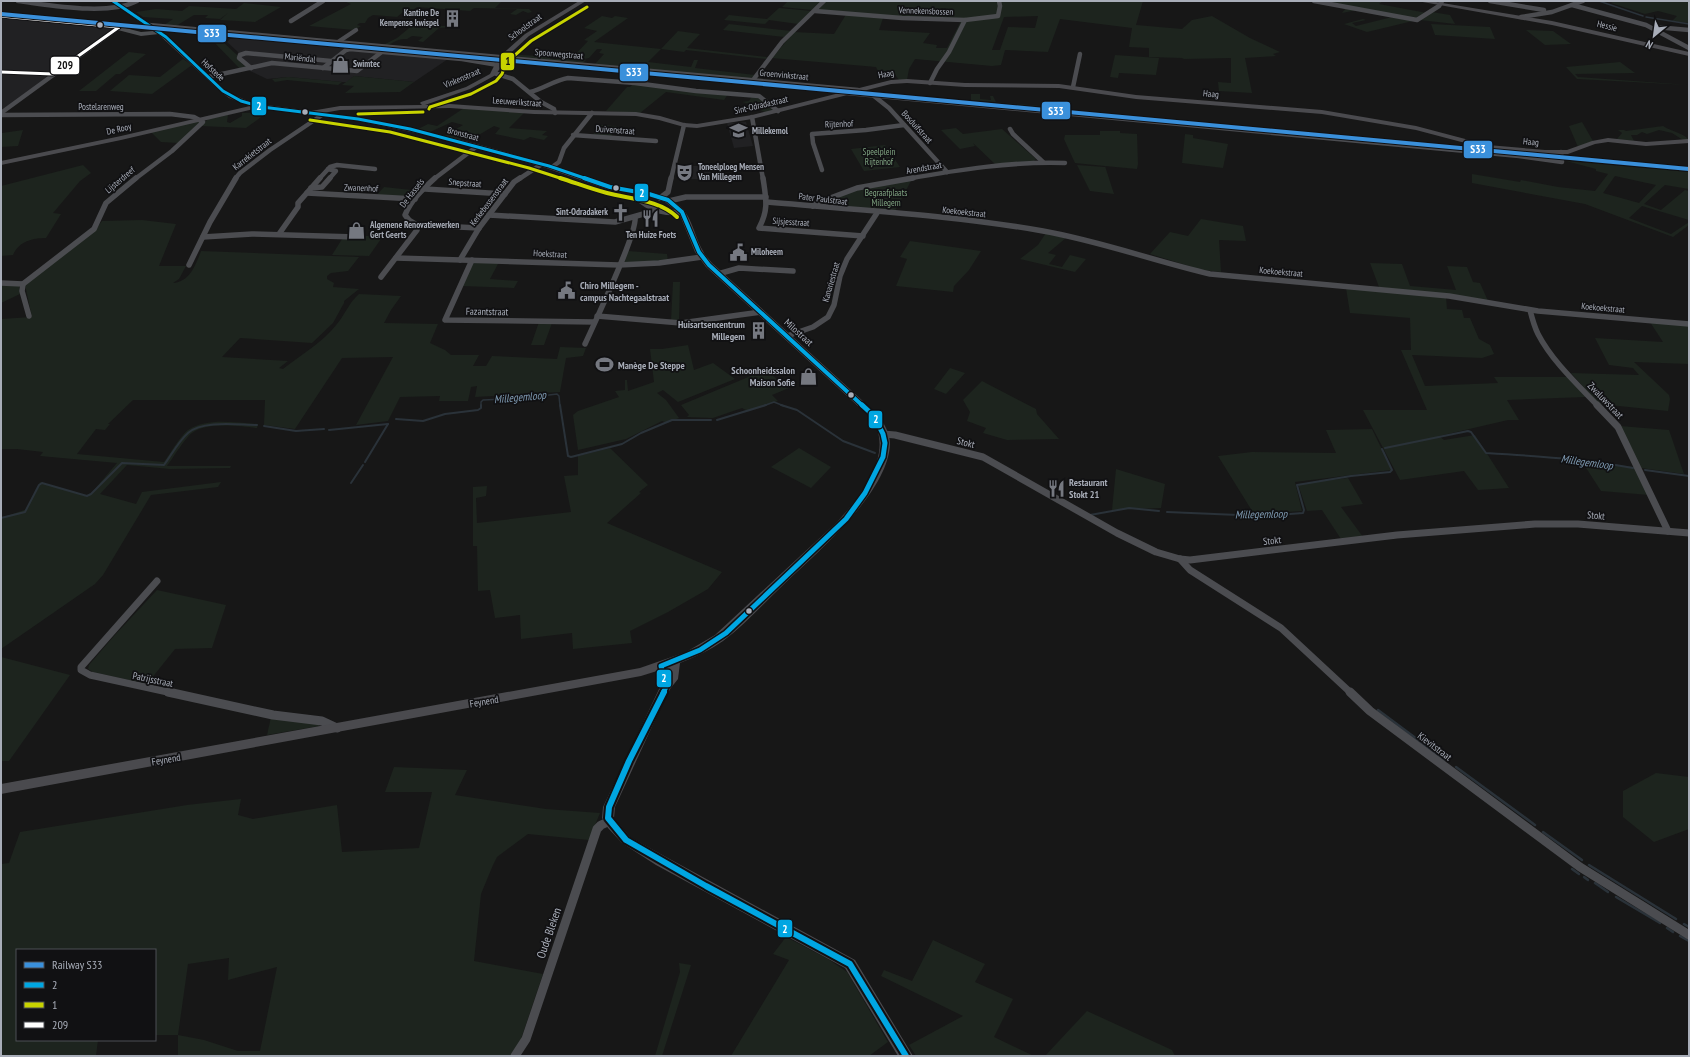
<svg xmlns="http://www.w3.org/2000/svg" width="1690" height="1057" font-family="'PT Sans Narrow',sans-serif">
<rect width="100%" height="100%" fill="#171717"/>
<!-- built -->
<g fill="#212123">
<polygon points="1,17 109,27 112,29 54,72 1,71"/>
<polygon points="237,38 343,48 448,59 414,82 354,76 347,82 342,82 288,77 267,79 248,70 237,59 238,52 227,42 230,39"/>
<polygon points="1,73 44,75 47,77 1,111"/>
<polygon points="746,122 753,146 734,148 727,123"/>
<polygon points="682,166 723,166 724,179 678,179"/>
</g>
<!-- green -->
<g fill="#1d241e" fill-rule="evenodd">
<polygon points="348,1 502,1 495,8 529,9 532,12 528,13 523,11 516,15 510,14 517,9 474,8 470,11 417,7 410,12 403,12 397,17 373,15 368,18 365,23 360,23 357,25 361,26 354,30 309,26 351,4 346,2"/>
<path d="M788 1H1143L1136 25 1182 29 1192 20 1212 16 1250 38 1280 52 1273 54 1276 56 1245 58 1252 93 1219 91 1218 82 1231 83V58L1184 59 1182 58 1149 57V48L1129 47 1132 28 1060 19 1048 52 1005 50 1001 65 992 66 915 59 909 69 907 80H899L893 72 878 71 876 67 772 58 794 32 834 34 847 13 818 10 824 4 812 10 782 7ZM1038 16 1035 28 1008 27 1000 50H992L1004 17ZM883 18 961 21 947 48H936L937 45 923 43 930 33 879 30Z"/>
<polygon points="1319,1 1383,1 1379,4 1427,13 1418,19 1357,10 1342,13 1345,9"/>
<polygon points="1614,1 1689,1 1689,23 1672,21 1677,16 1658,11 1645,14 1611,3"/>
<polygon points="244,3 281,7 255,22 220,20 228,13 220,19 205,18 208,15 194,15 176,26 164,25 173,19 143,17 136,12 156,9 182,11 189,6 236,9"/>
<polygon points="779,8 812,11 798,24 769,20 765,24 724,20 729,15 767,19"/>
<polygon points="1432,12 1450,15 1455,24 1420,20"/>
<polygon points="602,16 612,18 615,16 628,18 594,42 661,49 678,31 700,34 687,48 767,57 766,59 686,50 684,52 661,49 648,62 691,67 694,60 698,60 695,68 755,75 751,79 594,65 604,54 599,53 602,49 597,49 589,58 584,59 586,60 583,63 508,56 509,54 551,57 550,59 571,59 588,41 584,40 597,31 584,28"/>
<polygon points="1392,17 1413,21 1367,32 1344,24 1363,19 1366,20 1352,23 1356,26"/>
<polygon points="729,24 791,31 784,37 723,30"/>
<polygon points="1431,24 1490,27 1495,39 1435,35"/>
<path d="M413 25 446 26 453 27 439 28 423 42 418 41 423 37 412 36 407 39C394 38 393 46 383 45L397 38Z"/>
<polygon points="1526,30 1553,31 1571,44 1545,45"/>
<polygon points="216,35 233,37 235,36 496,60 489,63 452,57 233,37 226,38 222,41 237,55 237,59 246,67 240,69 211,39 218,38"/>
<polygon points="129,52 146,54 120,74 116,74 96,91 79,91"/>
<polygon points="1115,55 1159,58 1156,75 1119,73 1118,78 1110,77"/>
<polygon points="183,59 192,65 152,94 110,91 129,75 160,77"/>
<polygon points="1620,62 1635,73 1575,74 1578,77 1689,85 1577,79 1566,67"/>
<polygon points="354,76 414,82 400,92 345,93 354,86 342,85"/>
<polygon points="288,77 342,82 338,85 287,80 275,82 272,79"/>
<polygon points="633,84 728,94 724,100 666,92 640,113 606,111 627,87 630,87"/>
<polygon points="971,94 980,94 980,99 991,100 990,96 993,96 996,102 1073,109 971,101"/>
<polygon points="752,96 758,96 774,110 766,113 750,104 742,102 749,101"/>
<polygon points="464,108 524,113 509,128 547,131 542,135 548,136 544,140 530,137 524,140 495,134 500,128 494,126 477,136 470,134 460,140 444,136 463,125 452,122 430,132 418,129 428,124 437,126"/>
<polygon points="268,112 246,128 201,126 208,119 228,115 227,122 230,123 242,116 242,113"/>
<polygon points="199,121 200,122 179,143 161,142 151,132"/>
<polygon points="1582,122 1593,141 1578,147 1569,126"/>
<polygon points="600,125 617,126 611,137 592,136"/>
<path d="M1663 126C1672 132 1682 132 1689 140H1683L1672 133 1659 130 1647 134 1642 132 1637 135H1631L1634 141 1617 139 1622 133 1618 130H1624L1626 131Z"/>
<polygon points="956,128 963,134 1002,129 1036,159 1034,161 996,165 973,143 975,146 960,149 941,130"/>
<polygon points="23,130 18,146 1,147 2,133"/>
<polygon points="1100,131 1120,131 1120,133 1137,134 1138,164 1137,169 1105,166 1114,194 1090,191 1077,165 1105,167 1105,166 1075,163 1064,139 1065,135 1100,135"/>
<polygon points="1185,134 1193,135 1193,138 1228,144 1223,168 1182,163"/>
<polygon points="885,145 900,167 864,171 851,149"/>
<path d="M1566 161 1689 172V189L1665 185 1644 204 1661 210 1685 190 1689 191V220L1642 206 1629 218 1671 234 1689 222V225L1673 237 1585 204 1472 183V174L1520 182 1521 180 1558 187 1595 191 1608 174 1596 171V169ZM1615 176 1656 185 1639 203 1603 193Z"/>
<path d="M83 165 91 173 80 181 53 213 61 214 46 238C33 238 19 241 13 255L1 256V186Z"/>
<polygon points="912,179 894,213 835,207 834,202 830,199 849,192"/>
<polygon points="384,187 420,191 414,198 376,196"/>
<polygon points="1201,219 1243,226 1246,241 1219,240 1221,272 1202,270 1150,254 1170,232 1188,236"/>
<path d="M142 220 176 224 159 266H186L179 279 173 283C190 282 196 264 201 251L359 257 348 271 331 273 327 276V279L334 283 333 287 359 289 344 301V303L333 323 312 343 240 338 222 357 288 361 279 368 283 369C301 355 323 342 337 324 346 313 348 304 359 294L401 296 391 310 384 323 438 324 430 343 445 350 451 355H479L473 366H486L492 356 557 359 560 347 586 348 583 356 566 358 560 392 475 397 477 386 471 387 468 401H439L440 396 400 397 388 421 356 425 393 357 342 358 295 429 264 425 265 400H133L108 424H110L105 430 96 429 77 454 164 462C170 454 180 436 188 430 208 417 235 423 258 424L257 428C239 426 207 422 192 433 185 438 173 458 167 466H231L230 468 170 469 127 465 100 494 136 504 142 492 221 482 218 487 151 495 103 575 95 584 1 649V518L27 509 40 482 88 497 117 463 40 456 43 452 17 449H1V319L32 317 25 285 97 228 102 221Z"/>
<polygon points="1046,233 1067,237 1048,253 1056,255 1049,264 1062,267 1070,255 1086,259 1075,272 1020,259 1038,245"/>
<polygon points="344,236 357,239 362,236 383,236 369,256 332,255"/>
<polygon points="910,241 981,251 969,270 954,286 953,292 896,286 907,259 900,257"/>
<polygon points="628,251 667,254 668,261 626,263 622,261"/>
<polygon points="473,262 499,262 490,279 518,281 514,288 462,286"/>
<polygon points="1370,263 1402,264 1410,286 1456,290 1447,266 1467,267 1473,282 1480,283 1488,301 1379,287"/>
<polygon points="673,282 680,282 679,321 671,321"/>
<polygon points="1,284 19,286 20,294 1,303"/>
<polygon points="1346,288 1446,297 1447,309 1462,310 1464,318 1470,318 1479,339 1490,345 1494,354 1482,358 1412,355 1425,386 1498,383 1494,377 1568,377 1586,397 1507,400 1519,420 1508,420 1439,436 1444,440 1475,435 1509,488 1478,490 1464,471 1400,480 1363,410 1427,410 1401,350 1411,350 1410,318 1350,313"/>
<polygon points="539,322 552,323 544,345 531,345"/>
<polygon points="1650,322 1689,325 1689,364 1634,362 1669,395 1670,399 1668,411 1599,404 1571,373 1639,375 1633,368 1609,365 1595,338 1663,342"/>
<polygon points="688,345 694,370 713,363 735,379 678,402 663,390 657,393 666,400 679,418 667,423 662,421 626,439 578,450 573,415 578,411 619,397 615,391 625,390 625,380 627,380 628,391 654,382 650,349 662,349"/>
<polygon points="950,368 965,373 946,394 934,389"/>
<polygon points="765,370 789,388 772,395 778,401 748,411 742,408 713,418 687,417 689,415 681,405"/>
<polygon points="982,381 1036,409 1037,414 1059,439 1007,440 983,433 986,428 967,421 970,412 963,400"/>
<polygon points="1620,426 1669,430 1684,474 1641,468"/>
<polygon points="1372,429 1392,470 1295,482 1302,511 1254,514 1218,456 1252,452 1336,453 1326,430"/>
<polygon points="610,448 648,485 639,492 641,493 607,523 722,572 708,589 668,612 630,631 632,643 573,649 572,633 521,639 520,615 495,618 490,590 478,591 477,546 473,546 473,487 487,486 486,496 476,498 477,523 571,512 564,476 578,475 578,456"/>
<polygon points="799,448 831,467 811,488 771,467"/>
<polygon points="1581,460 1618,466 1619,465 1634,467 1649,495 1601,491"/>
<polygon points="1116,469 1165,484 1161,508 1112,510"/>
<polygon points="1348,478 1363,504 1341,507 1363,537 1341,539 1322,510 1307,511 1298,484"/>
<polygon points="157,590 226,605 212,648 175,649 147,684 93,672 88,669 89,665 114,636"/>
<polygon points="1,657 70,675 9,761 11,761 1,761"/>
<polygon points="271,717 319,723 319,726 267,735"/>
<path d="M394 767 467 770 455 795 546 809 600 813 589 840 528 834 497 857 493 865 481 894 474 961 543 974 520 1042 510 1056H178V1035H155V950H17V1040H98L96 1056H1V864L9 863 20 832 187 805 241 799 238 815 253 819 337 805 342 852 419 848 432 792H385ZM229 958 228 980 277 967 260 1051H238L204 1040 178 1035 188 964Z"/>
<polygon points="1656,773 1689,777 1689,829 1654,842 1623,817 1623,791"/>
<polygon points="786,937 828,959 847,972 888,1042 869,1056 731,1056 789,960 773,954"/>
<polygon points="933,940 985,964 975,982 1013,999 994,1037 1034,1056 916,1056 909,1045 963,1016 881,976 884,970 912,981"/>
<polygon points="679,963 691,965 662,1056 655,1056 680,972"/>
<polygon points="1087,1011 1172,1050 1175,1056 1045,1056"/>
</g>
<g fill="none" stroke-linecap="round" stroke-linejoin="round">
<!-- stream-far2 -->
<g stroke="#2a3239" stroke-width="1.5">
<polyline points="1599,1 1643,16"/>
<polyline points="1646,17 1689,24"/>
<polyline points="481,406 481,402 483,400 525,398 557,394 559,396 560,406"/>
<polyline points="763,406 774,402 784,406"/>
</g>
<!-- stream-far1 -->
<g stroke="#2a3239" stroke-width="2">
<polyline points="560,405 568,456 571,457 622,444 641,433 672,420 711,420"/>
<polyline points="781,405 797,410 843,441 875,453"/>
<polyline points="396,419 423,421 445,414 478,410 481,408 481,405"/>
<polyline points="717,420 766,405"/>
<polyline points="264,426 296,431 324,429"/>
<polyline points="329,430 388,424"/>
<path d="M1385 448 1468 431 1471 432 1486 453C1536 456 1584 459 1633 468"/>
<polyline points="365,462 388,424"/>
<polyline points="1645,470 1689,476"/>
<polyline points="351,483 363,465"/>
<polyline points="1167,512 1262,516 1303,513 1304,510 1297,485 1351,476 1390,472 1392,470 1382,449"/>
<polyline points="1090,515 1129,508 1159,511"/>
<path d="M1 518 25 512 39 485 42 483 87 496 91 494 122 463 164 465C172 454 178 442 188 433 203 420 238 425 257 425"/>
</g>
<!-- stream -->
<g stroke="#2a3239" stroke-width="2.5">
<polyline points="1378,710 1445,760"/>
<polyline points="1456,767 1535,825"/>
<polyline points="1543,832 1582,860"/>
<polyline points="1589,865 1676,919"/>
<polyline points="1572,869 1579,874"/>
<polyline points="1584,877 1588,880"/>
<polyline points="1595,883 1608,892"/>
<polyline points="1616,897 1660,923"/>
<polyline points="1684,924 1689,927"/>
<polyline points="1667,928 1673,932"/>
<polyline points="1680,936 1689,941"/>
</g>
<!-- street-far3 -->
<g stroke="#4b4c50" stroke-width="4.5">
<path d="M18 1C50 5 108 16 137 1"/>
<polyline points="1314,1 1417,20 1439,6 1442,1"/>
<polyline points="1490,1 1544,10"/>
<polyline points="1572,5 1646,25 1689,48"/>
<polyline points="815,11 902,18 965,20 949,52 937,69 930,83"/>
<polyline points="1521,17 1552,12 1583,1"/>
<polyline points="965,20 998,16 1000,6 999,1"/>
<polyline points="291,21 323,1"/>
<polyline points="149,25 858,90"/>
<polyline points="1655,27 1689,30"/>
<polyline points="338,42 356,30"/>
<polyline points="251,68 239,58 240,55 246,53 331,61"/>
<polyline points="323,68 346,50 350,49 462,59 498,65"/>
<polyline points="1,72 53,74"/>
<polyline points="494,73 513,79 541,102 554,109 555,113"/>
<polyline points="208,77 272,63 357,71 383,51"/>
<polyline points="753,80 782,42 824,1"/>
<polyline points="1073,87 1080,54"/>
<path d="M530 92C543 89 555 80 568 78L635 83 696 91 759 96 778 111"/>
<polyline points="847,93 1519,156 1562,162 1561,152"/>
<polyline points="874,96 889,108 947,172"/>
<polyline points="1,113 119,27"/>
<polyline points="1,115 170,114 194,117 203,122 172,151 135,179"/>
<polyline points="752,117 763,179"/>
<polyline points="1010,129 1013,134 1043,162"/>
<polyline points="573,135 656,141"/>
<polyline points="552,167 559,162 564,148 592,113"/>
<polyline points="328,169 336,171 329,179"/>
<polyline points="822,170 813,143 812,134 866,130 904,125"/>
<polyline points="235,179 240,173 270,150 322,115"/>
<polyline points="319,179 330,167 337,165 375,169"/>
<polyline points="434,179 476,147"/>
<polyline points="519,179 542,164"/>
<polyline points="671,179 684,125"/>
<path d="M907 179C957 170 1014 161 1065 163"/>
</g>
<!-- street-far2 -->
<g stroke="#4b4c50" stroke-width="5.5">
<path d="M763 178C766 199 769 209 759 228L863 236"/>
<polyline points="311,188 322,187 330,178"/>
<polyline points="425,189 505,194"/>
<polyline points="307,193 415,199"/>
<path d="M646 194 641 201C654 211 666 214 682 212"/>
<polyline points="660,198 668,192 671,178"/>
<polyline points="669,201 686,197 766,197"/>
<path d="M767 202C859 210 952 215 1043 231 1100 241 1154 261 1210 274L1449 296 1538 311 1689 324"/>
<polyline points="813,206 817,203 857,188 913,178"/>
<polyline points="489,215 615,222 654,211"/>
<polyline points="417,225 479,228"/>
<polyline points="279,234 298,207 298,203 320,178"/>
<polyline points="203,237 252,234 356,237"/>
<polyline points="396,258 619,265 659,263 702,257"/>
<polyline points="460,260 479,228 514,182 520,178"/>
<polyline points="472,260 445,320 594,322"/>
<polyline points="189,265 210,222 236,178"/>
<polyline points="718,274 739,268 793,271"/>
<path d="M381 277 417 230V225L409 220 405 215C411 200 423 189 435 178"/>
<polyline points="1,283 23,284"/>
<path d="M1530 310C1532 318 1534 326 1538 334 1552 361 1577 384 1598 406"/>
<polyline points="29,316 22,291 23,284 94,229 106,203 136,178"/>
<polyline points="597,316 681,323 761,312"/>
<polyline points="787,336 813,327 828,317 834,305 840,276 847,259 877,213"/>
<path d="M585 344C594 324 638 232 635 217"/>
</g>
<!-- street-far1 -->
<g stroke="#4b4c50" stroke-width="7">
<polyline points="1597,405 1618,427 1668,531"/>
<polyline points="883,434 895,435 983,457 1117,533 1156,552 1180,559 1190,560 1397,535 1535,524 1578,524 1689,533"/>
<polyline points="1180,559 1190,570 1281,628 1351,693"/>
<polyline points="157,581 81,667 81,670 90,675 172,693"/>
</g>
<!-- street -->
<g stroke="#4b4c50" stroke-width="9">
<polyline points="168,692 273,715 322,721 337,728"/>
<polyline points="1350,692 1370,711 1580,867 1689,935"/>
<polyline points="515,1056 526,1039 597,829 601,825 610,821"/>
</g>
<!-- secondary -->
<g fill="#4a4a4e" fill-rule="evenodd">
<path d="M579 1H586L529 36 503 60 499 70 494 76 470 89 425 105 450 104 534 110 636 112 660 116 684 123 697 124 752 115 891 80 907 79 965 83 1059 84 1136 95 1322 110 1416 126 1488 145 1545 150H1567L1592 141 1608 138 1646 142 1689 139V143L1646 146 1608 142 1595 144 1568 154H1545L1488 149 1416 130 1322 114 1136 99 1059 88 965 87 907 83 891 84 752 119 697 128 684 127 659 120 636 116 534 114 450 108 340 110 323 113C401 123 478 143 553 166 573 171 591 180 611 185 633 191 659 189 677 204 692 214 694 236 703 251 705 256 709 259 712 263L877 414C884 423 890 433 890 444 888 494 815 554 781 587 762 605 744 625 723 641 710 650 695 657 680 663L678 679 670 689 656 718 615 807 614 818 630 837 666 857 855 960 913 1056H898L845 968 656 865 622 843 608 828 602 818 603 807 660 687 657 671 641 676 1 794V784L640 668 686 652 715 635 837 522C861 496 896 452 871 418L706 267 695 252 679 213 665 202 648 196 607 189 546 168 445 139 358 121 258 108 121 140 1 165V161L121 136 250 106 229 98 221 92 157 33V31H161L225 90 234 95 253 103 311 111 340 106 422 105 420 103 421 102 466 87 490 74 498 58 525 34Z"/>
<polygon points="1417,1 1430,1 1552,21 1689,52 1689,56 1552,25"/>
</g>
<!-- primary -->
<polygon fill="#4d4f52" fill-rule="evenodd" points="110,1 117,1 162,32 159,34 141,36 110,28 1,18 1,14 110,24 141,32 153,31"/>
<defs>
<polyline id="bus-1-far3" points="113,1 166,37 223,91 241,101 262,107 358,119 410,129 549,166 587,179"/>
<polyline id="bus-1-far2" points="584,178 610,187 649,194 668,200 682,212 699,252 709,265 863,406"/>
<polyline id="bus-1-far1" points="663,693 666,687 661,666 700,650 726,633 846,519 865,493 883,457 885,443 883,434 874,416 862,405"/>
<polyline id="bus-1" points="664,692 629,761 609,807 608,818 626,840 706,886 850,964 906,1056"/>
<g id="bus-2-far1">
<polyline points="429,109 430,107 471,94 496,81 502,74 506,63 531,41 587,7"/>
<polyline points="358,114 423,112"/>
<polyline points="310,120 390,132 529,168 563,179"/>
</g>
<path id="bus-2" d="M560 178C576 183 591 189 607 193 630 199 660 200 677 217"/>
<g id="bus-3">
<polyline points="1,16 119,27"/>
<polyline points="1,72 53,74 119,27"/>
</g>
</defs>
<!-- bus-1-far3 casing -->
<use href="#bus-1-far3" stroke="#111113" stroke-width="5"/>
<!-- bus-1-far2 casing -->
<use href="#bus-1-far2" stroke="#111113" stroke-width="6"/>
<!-- bus-1-far1 casing -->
<use href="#bus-1-far1" stroke="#111113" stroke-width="8"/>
<!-- bus-1 casing -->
<use href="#bus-1" stroke="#111113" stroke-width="10"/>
<!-- bus-2-far1 casing -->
<use href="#bus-2-far1" stroke="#111113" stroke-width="5"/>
<!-- bus-2 casing -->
<use href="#bus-2" stroke="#111113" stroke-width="6"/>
<!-- bus-3 casing -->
<use href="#bus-3" stroke="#111113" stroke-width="5"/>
<!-- bus-1-far3 -->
<use href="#bus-1-far3" stroke="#00a6e2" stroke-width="3"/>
<!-- bus-1-far2 -->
<use href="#bus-1-far2" stroke="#00a6e2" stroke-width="4"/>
<!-- bus-1-far1 -->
<use href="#bus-1-far1" stroke="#00a6e2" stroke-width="5"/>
<!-- bus-1 -->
<use href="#bus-1" stroke="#00a6e2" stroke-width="6"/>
<!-- bus-2-far1 -->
<use href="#bus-2-far1" stroke="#c8d300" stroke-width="3"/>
<!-- bus-2 -->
<use href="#bus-2" stroke="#c8d300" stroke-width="4"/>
<!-- bus-3 -->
<use href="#bus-3" stroke="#fff" stroke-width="3"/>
<defs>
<polyline id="rail-1" points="1,14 1689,169"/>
</defs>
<!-- rail-1 casing -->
<use href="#rail-1" stroke="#111113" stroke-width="6"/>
<!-- rail-1 -->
<use href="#rail-1" stroke="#3a90db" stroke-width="4"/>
</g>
<!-- icons -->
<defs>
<symbol id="building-bare" viewBox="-9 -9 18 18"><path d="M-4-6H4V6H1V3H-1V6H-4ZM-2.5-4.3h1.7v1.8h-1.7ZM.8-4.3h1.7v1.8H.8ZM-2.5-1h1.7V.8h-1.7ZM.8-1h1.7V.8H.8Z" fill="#757880" stroke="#111113" stroke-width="2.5" paint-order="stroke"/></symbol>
<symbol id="shop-bare" viewBox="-9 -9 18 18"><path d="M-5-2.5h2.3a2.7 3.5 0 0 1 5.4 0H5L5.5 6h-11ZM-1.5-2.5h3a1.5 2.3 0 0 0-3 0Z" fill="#757880" stroke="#111113" stroke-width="2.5" paint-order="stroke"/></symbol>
<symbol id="school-bare" viewBox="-9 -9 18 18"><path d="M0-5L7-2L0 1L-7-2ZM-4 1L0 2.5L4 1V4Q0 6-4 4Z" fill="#757880" stroke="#111113" stroke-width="2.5" paint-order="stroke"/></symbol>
<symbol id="theatre-bare" viewBox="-9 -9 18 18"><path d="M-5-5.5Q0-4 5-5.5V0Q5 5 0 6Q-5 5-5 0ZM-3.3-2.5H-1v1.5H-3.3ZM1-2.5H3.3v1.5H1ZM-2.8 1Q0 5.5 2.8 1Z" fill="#757880" stroke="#111113" stroke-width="2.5" paint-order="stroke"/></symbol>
<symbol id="church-bare" viewBox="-9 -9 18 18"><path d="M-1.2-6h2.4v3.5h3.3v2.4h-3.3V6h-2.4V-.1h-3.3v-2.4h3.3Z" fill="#757880" stroke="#111113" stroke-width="2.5" paint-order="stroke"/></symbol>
<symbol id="restaurant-bare" viewBox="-9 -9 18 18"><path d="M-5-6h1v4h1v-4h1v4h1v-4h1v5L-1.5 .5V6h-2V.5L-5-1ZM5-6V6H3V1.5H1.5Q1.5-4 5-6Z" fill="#757880" stroke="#111113" stroke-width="2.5" paint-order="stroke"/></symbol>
<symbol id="civic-bare" viewBox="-9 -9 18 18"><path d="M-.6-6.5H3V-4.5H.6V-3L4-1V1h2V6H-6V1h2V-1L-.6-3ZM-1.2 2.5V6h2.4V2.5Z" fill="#757880" stroke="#111113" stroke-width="2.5" paint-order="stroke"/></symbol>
<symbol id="stadium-bare" viewBox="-9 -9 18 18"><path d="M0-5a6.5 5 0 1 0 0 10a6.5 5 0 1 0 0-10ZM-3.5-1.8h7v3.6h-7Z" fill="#757880" stroke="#111113" stroke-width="2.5" paint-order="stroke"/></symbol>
</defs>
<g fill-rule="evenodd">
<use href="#building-bare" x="440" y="6" width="25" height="25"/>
<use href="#shop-bare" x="328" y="52" width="25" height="25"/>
<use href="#school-bare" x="726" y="118" width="25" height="25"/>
<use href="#theatre-bare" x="672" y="160" width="25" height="25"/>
<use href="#church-bare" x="608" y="200" width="25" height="25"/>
<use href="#restaurant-bare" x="638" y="206" width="25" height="25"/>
<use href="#shop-bare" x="344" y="218" width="25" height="25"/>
<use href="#civic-bare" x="726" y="240" width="25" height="25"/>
<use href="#civic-bare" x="554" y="278" width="25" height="25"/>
<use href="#building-bare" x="746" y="318" width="25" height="25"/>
<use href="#stadium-bare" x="592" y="352" width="25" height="25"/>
<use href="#shop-bare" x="796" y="364" width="25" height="25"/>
<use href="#restaurant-bare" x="1044" y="476" width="25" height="25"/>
</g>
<!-- markers -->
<g fill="#a8adb8" stroke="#111113" stroke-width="1.5">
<circle cx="100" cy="25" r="3.5"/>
<circle cx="305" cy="112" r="3.5"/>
<circle cx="616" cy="188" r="3.5"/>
<circle cx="851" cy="395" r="3.5"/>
<circle cx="749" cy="611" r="3.5"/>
</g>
<g text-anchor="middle" stroke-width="3.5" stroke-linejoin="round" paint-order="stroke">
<!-- far-street labels -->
<g font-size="9" fill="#a8adb8" stroke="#111113">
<text transform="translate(926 11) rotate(2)" y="3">Vennekensbossen</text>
<text transform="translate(1607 26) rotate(14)" y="3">Hessie</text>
<text transform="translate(525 27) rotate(-36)" y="3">Schoolstraat</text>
<text transform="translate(559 54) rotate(5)" y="3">Spoorwegstraat</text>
<text transform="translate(300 58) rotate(6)" y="3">Mariëndal</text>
<text transform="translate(213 70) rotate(43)" y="3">Hofstede</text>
<text transform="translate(886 74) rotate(-10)" y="3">Haag</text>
<text transform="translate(784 75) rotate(5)" y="3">Groenvinkstraat</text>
<text transform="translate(462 78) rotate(-23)" y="3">Vinkenstraat</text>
<text transform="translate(1211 94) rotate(5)" y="3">Haag</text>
<text transform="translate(517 102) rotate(4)" y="3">Leeuwerikstraat</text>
<text transform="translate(761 105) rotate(-13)" y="3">Sint-Odradastraat</text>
<text x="101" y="110">Postelarenweg</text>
<text transform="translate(839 124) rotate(-2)" y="3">Rijtenhof</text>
<text transform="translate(917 127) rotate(48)" y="3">Bosduifstraat</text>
<text transform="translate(119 129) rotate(-13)" y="3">De Rooy</text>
<text transform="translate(615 130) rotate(4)" y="3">Duivenstraat</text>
<text transform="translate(463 134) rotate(15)" y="3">Bronstraat</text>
<text transform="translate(1531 142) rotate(5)" y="3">Haag</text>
<text transform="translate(252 154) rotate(-38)" y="3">Karrekietstraat</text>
<text transform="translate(924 168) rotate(-10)" y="3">Arendstraat</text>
<text transform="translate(120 180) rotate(-40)" y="3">Lijsterdreef</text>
<text transform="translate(465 183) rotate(4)" y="3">Snepstraat</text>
<text transform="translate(361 188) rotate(2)" y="3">Zwanenhof</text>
<text transform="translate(412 193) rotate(-52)" y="3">De Hassels</text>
<text transform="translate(823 199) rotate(7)" y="3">Pater Paulstraat</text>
<text transform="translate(489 202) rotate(-53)" y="3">Kerkebossenstraat</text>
<text transform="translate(964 212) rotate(6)" y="3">Koekoekstraat</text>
<text transform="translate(791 222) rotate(4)" y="3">Sijsjesstraat</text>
<text transform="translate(550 254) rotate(3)" y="3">Hoekstraat</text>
<text transform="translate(1281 272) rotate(5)" y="3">Koekoekstraat</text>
<text transform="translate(831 282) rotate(-74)" y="3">Kanariestraat</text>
<text transform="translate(1603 308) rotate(5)" y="3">Koekoekstraat</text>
</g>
<!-- far-poi labels -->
<g font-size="9" font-weight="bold" fill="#a8adb8" stroke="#111113" text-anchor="start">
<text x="439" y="16" text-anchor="end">Kantine De<tspan x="439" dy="10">Kempense kwispel</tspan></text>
<text x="353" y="67">Swimtec</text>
<text x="752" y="134">Millekemol</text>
<text x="698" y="170">Toneelploeg Mensen<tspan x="698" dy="10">Van Millegem</tspan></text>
<text x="608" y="215" text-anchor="end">Sint-Odradakerk</text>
<text x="370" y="228">Algemene Renovatiewerken<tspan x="370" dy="10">Gert Geerts</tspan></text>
<text x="651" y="238" text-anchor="middle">Ten Huize Foets</text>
<text x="751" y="255">Miloheem</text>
</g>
<!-- far-park labels -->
<g font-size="9" fill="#7fa381" stroke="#111113">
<text x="879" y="155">Speelplein<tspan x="879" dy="10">Rijtenhof</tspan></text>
<text x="886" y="196">Begraafplaats<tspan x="886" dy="10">Millegem</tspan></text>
</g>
<!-- poi labels -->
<g font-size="10" font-weight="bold" fill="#a8adb8" stroke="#111113" text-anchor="start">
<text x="580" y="289">Chiro Millegem -<tspan x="580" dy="12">campus Nachtegaalstraat</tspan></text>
<text x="745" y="328" text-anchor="end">Huisartsencentrum<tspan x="745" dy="12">Millegem</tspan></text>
<text x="618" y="369">Manège De Steppe</text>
<text x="795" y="374" text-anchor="end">Schoonheidssalon<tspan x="795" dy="12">Maison Sofie</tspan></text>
<text x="1069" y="486">Restaurant<tspan x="1069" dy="12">Stokt 21</tspan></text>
</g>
<!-- street labels -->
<g font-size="10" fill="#a8adb8" stroke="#111113">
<text transform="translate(487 311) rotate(1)" y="4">Fazantstraat</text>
<text transform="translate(799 332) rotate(42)" y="4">Milostraat</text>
<text transform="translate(1606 400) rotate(46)" y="4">Zwaluwstraat</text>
<text transform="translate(966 442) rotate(14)" y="4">Stokt</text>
<text transform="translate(1596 515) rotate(5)" y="4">Stokt</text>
<text transform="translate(1272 540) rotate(-7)" y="4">Stokt</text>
<text transform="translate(153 679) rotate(12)" y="4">Patrijsstraat</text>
<text transform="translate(484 701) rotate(-10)" y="4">Feynend</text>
<text transform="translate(1435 746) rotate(37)" y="4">Kievitstraat</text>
<text transform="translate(166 759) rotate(-10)" y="4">Feynend</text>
</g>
<!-- water labels -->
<g font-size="11" font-style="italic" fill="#7f9bb3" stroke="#111113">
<text transform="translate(520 397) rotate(-5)" y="4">Millegemloop</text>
<text transform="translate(1587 462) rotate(8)" y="4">Millegemloop</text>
<text transform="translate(1261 514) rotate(-1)" y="4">Millegemloop</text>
</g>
<!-- near-street labels -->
<g font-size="12" fill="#a8adb8" stroke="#111113">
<text transform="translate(549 933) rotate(-71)" y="4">Oude Bleken</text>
</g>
</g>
<g stroke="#111113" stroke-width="1.5">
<rect x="197" y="24" width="30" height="19" rx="4" fill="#3a90db"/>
<rect x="500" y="52" width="15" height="19" rx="4" fill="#c8d300"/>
<rect x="50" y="56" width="30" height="19" rx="4" fill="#fff"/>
<rect x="619" y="63" width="30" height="19" rx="4" fill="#3a90db"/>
<rect x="251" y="96" width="16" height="20" rx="4" fill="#00a6e2"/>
<rect x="1041" y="101" width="30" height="19" rx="4" fill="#3a90db"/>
<rect x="1463" y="140" width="30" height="19" rx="4" fill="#3a90db"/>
<rect x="634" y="183" width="15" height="19" rx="4" fill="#00a6e2"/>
<rect x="868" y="410" width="15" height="19" rx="4" fill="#00a6e2"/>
<rect x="656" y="669" width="16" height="19" rx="4" fill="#00a6e2"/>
<rect x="777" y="919" width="16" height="19" rx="4" fill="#00a6e2"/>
</g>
<g font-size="11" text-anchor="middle" font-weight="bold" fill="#fff">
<text x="212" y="37">S33</text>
<text x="634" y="76">S33</text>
<text x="259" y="110">2</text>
<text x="1056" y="115">S33</text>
<text x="1478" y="153">S33</text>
<text x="642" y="197">2</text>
<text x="876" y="423">2</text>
<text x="664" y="682">2</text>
<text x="785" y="933">2</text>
</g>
<g font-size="11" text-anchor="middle" font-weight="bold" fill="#111">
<text x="508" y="65">1</text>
<text x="65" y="69">209</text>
</g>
<!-- border -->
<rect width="1690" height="1057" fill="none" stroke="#a8adb8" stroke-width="4"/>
<!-- legend -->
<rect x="16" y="949" width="140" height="92" fill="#111113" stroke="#4d4f55"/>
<rect x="24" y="962" width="20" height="6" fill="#3a90db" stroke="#4d4f55"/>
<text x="52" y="969" font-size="12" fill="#a8adb8">Railway S33</text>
<rect x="24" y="982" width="20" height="6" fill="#00a6e2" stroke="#4d4f55"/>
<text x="52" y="989" font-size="12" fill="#a8adb8">2</text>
<rect x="24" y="1002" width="20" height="6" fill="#c8d300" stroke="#4d4f55"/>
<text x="52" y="1009" font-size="12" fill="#a8adb8">1</text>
<rect x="24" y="1022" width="20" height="6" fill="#ffffff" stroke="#4d4f55"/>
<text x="52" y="1029" font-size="12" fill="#a8adb8">209</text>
<!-- north arrow -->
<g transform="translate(1654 36) rotate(209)" stroke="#111113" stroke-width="3" paint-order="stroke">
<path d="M0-3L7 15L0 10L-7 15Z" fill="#a8adb8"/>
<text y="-6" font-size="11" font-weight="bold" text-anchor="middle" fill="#a8adb8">N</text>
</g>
</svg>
